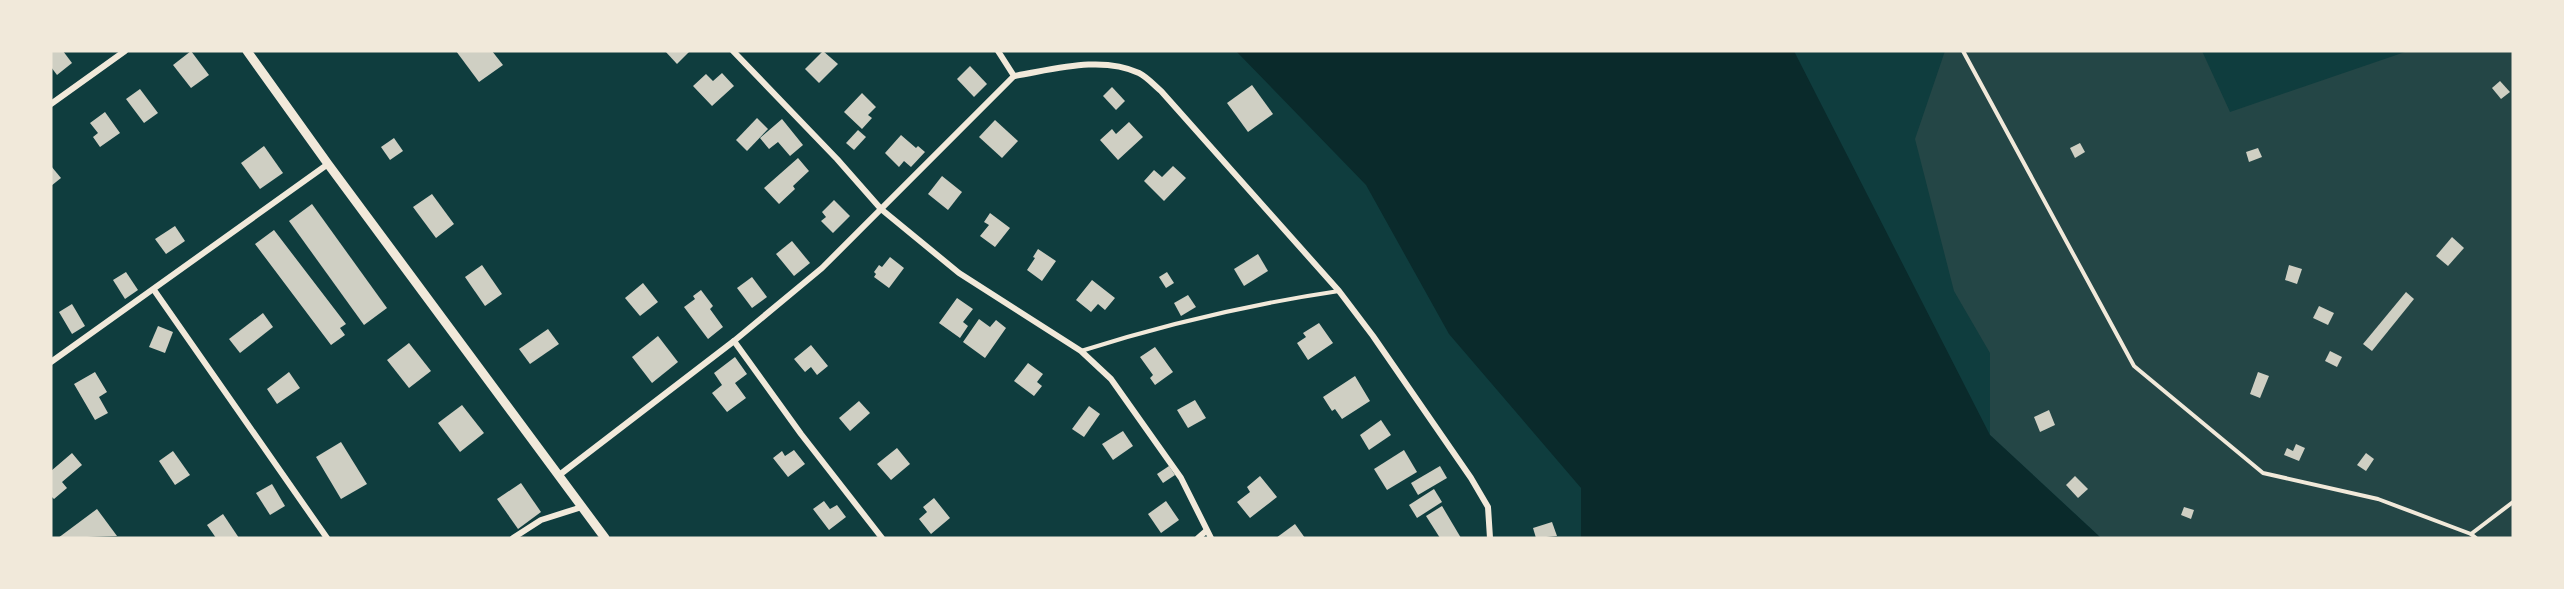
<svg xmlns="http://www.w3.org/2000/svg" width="2564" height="589" font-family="'PT Sans Narrow',sans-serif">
<rect width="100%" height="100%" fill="#0f3d3e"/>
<!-- green -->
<polygon fill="#244646" points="1945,51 2202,51 2230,112 2408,51 2513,51 2513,538 2101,538 1990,435 1990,353 1954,291 1915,139"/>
<!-- water -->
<polygon fill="#0a2a2b" points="1236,51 1794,51 1990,435 2101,538 1581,538 1581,488 1449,334 1366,185"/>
<!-- building -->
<g fill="#cfcfc3">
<polygon points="51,51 63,51 72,63 57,75 51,67"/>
<polygon points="191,51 209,75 191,88 173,65"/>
<polygon points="456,51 492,51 503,65 479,82"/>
<polygon points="665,51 690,51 677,64"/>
<polygon points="823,51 838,64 819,83 805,69"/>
<polygon points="970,66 987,84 974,97 957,79"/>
<polygon points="722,73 734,86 712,106 693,86 706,74 713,81"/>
<polygon points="2500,81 2510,92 2501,99 2492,88"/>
<polygon points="1252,85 1273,114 1248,132 1227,103"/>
<polygon points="1112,87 1125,101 1116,110 1103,96"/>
<polygon points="140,89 158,113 144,123 126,99"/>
<polygon points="862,93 876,107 868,115 872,118 862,129 844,112"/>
<polygon points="105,112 120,133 100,147 93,137 98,133 90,123"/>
<polygon points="757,118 768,129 747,151 736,140"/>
<polygon points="782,119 803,145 790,156 778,142 769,149 760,138"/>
<polygon points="995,120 1018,141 1002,158 979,137"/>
<polygon points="1129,122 1143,137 1118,160 1100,140 1112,129 1116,134"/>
<polygon points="858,130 866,137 854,150 846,143"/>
<polygon points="901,135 916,148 918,146 925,152 911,167 904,161 899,167 885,153"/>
<polygon points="394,138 403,151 390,160 381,147"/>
<polygon points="2080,143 2085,152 2075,158 2070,148"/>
<polygon points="264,146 283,173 260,189 241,163"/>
<polygon points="2258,148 2262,157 2249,162 2246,152"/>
<polygon points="798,158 809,171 793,186 795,189 779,204 764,188"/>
<polygon points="51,166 61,178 51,186"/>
<polygon points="1173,166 1186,178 1164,201 1144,181 1154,170 1162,177"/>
<polygon points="942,176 962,192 948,210 928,194"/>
<polygon points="432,194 454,224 436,238 413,207"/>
<polygon points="834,200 850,216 833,233 821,221 826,217 822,212"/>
<polygon points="312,204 387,308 364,325 289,221"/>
<polygon points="990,213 1010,228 995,247 980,236 989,225 984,222"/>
<polygon points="175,226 185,241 166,254 155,239"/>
<polygon points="274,230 346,324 340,328 345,335 331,345 255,244"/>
<polygon points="2452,237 2464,248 2448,266 2436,256"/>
<polygon points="792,241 810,263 794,276 776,254"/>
<polygon points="1038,249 1056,261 1042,281 1027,270 1035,258 1033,257"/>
<polygon points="1258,254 1268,271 1244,286 1234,269"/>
<polygon points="890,257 904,268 889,288 874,277 876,274 874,272 879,265 882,267"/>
<polygon points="482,265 502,294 485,306 465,277"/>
<polygon points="2289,265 2302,269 2297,284 2285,280"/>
<polygon points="126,272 138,290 125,299 113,280"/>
<polygon points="1167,272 1174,283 1166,288 1159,277"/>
<polygon points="752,277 767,297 752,308 737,288"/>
<polygon points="1092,280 1115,298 1105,310 1098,304 1091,312 1076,300"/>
<polygon points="643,283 658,302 640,316 625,298"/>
<polygon points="701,290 713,306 710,309 723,327 708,339 684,307 695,299 693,296"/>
<polygon points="2406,292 2414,299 2372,351 2363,344"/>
<polygon points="1188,295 1196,307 1181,316 1174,303"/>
<polygon points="957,298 973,309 963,322 968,326 960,338 939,323"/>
<polygon points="72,304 85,326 72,334 59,312"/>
<polygon points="2319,306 2334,313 2328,325 2313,318"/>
<polygon points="263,313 273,327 240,353 229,339"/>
<polygon points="979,319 990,327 996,320 1006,328 985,358 963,342"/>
<polygon points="1319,323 1333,343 1308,360 1297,343 1306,337 1303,333"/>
<polygon points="158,326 173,332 165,353 149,347"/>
<polygon points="548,329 559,344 530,364 519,349"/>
<polygon points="658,336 678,362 652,383 632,357"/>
<polygon points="409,343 431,371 409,388 387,360"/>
<polygon points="811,345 828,366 817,375 811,367 805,372 794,359"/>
<polygon points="1155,347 1173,372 1155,385 1150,378 1153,375 1140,357"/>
<polygon points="2330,351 2342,357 2337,367 2325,361"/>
<polygon points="735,357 747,374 735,383 746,398 727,412 712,393 722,385 714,373"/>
<polygon points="1028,363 1043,374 1037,382 1042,386 1034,396 1014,381"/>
<polygon points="95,372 107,392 99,397 108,413 95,420 74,384"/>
<polygon points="289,372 300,388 277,404 267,389"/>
<polygon points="2258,372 2269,376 2260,398 2250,394"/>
<polygon points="1355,376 1370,401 1342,419 1335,409 1332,411 1323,397"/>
<polygon points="1195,400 1206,418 1188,428 1177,410"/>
<polygon points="859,401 870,413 850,431 839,418"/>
<polygon points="462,405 484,433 460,452 438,423"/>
<polygon points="1089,406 1100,414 1084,437 1072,429"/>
<polygon points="2049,410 2055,425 2040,432 2034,417"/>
<polygon points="1381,420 1391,435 1369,450 1360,435"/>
<polygon points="1123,431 1133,446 1113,460 1102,444"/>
<polygon points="341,442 367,484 341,499 316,457"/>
<polygon points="2296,444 2305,448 2299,461 2284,455 2287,448 2293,451"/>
<polygon points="897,448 910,464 891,480 877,464"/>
<polygon points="794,450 805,464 788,477 773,458 782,451 785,456"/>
<polygon points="1404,450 1417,472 1387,490 1374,469"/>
<polygon points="173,451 190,475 175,485 159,461"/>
<polygon points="72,453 82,465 62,482 67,488 54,499 51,496 51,471"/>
<polygon points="2366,453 2374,459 2366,471 2357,465"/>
<polygon points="1169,466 1175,475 1163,483 1157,474"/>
<polygon points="1440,466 1447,478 1418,495 1411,483"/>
<polygon points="1260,476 1277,497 1250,518 1237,502 1250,492 1247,487"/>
<polygon points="2075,476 2088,489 2078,498 2066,485"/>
<polygon points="521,483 541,512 518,529 497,499"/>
<polygon points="272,484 285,506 270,515 256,493"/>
<polygon points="1434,489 1442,502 1417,518 1409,505"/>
<polygon points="934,498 950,518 931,534 919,519 927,512 923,507"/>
<polygon points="824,501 830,509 837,505 846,517 829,530 813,509"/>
<polygon points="1166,501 1179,520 1161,533 1148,514"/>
<polygon points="1442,506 1461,538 1440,538 1426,516"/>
<polygon points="2184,507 2194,510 2191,519 2181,515"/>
<polygon points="97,509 117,536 58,538"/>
<polygon points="223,514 239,538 216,538 207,525"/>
<polygon points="1552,522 1557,536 1536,538 1533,528"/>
<polygon points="1295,524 1305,538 1276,538"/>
</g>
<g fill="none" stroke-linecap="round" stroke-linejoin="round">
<!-- service -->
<g stroke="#f1e9da" stroke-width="4">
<polyline points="1963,51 2134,366 2263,473 2378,499 2471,534 2513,502"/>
<path d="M1081 351C1166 324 1251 304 1339 291"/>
<polyline points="2471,534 2476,538"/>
</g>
<!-- minor -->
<g stroke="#f1e9da" stroke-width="6">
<polyline points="733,51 837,159 881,209 959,273 1081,351 1111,379 1181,478 1211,538"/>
<polyline points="998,51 1014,76"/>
<path d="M1014 76C1052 70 1101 55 1139 73 1147 77 1154 85 1161 91L1339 291 1373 336 1471 478 1488 507 1490 538"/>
<polyline points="51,104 125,51"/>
<polyline points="154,290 327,538"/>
<polyline points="734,341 801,434 882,538"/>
<polyline points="51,362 328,164"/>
<polyline points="558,476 734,341 822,268 1014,76"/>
<polyline points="513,538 541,520 582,507"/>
<polyline points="1198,538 1206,531"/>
</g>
<!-- tertiary -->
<polyline stroke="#f1e9da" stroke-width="9" points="247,51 328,164 605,538"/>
</g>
<!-- border -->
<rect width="2564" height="589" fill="none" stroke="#f1e9da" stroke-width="105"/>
</svg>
